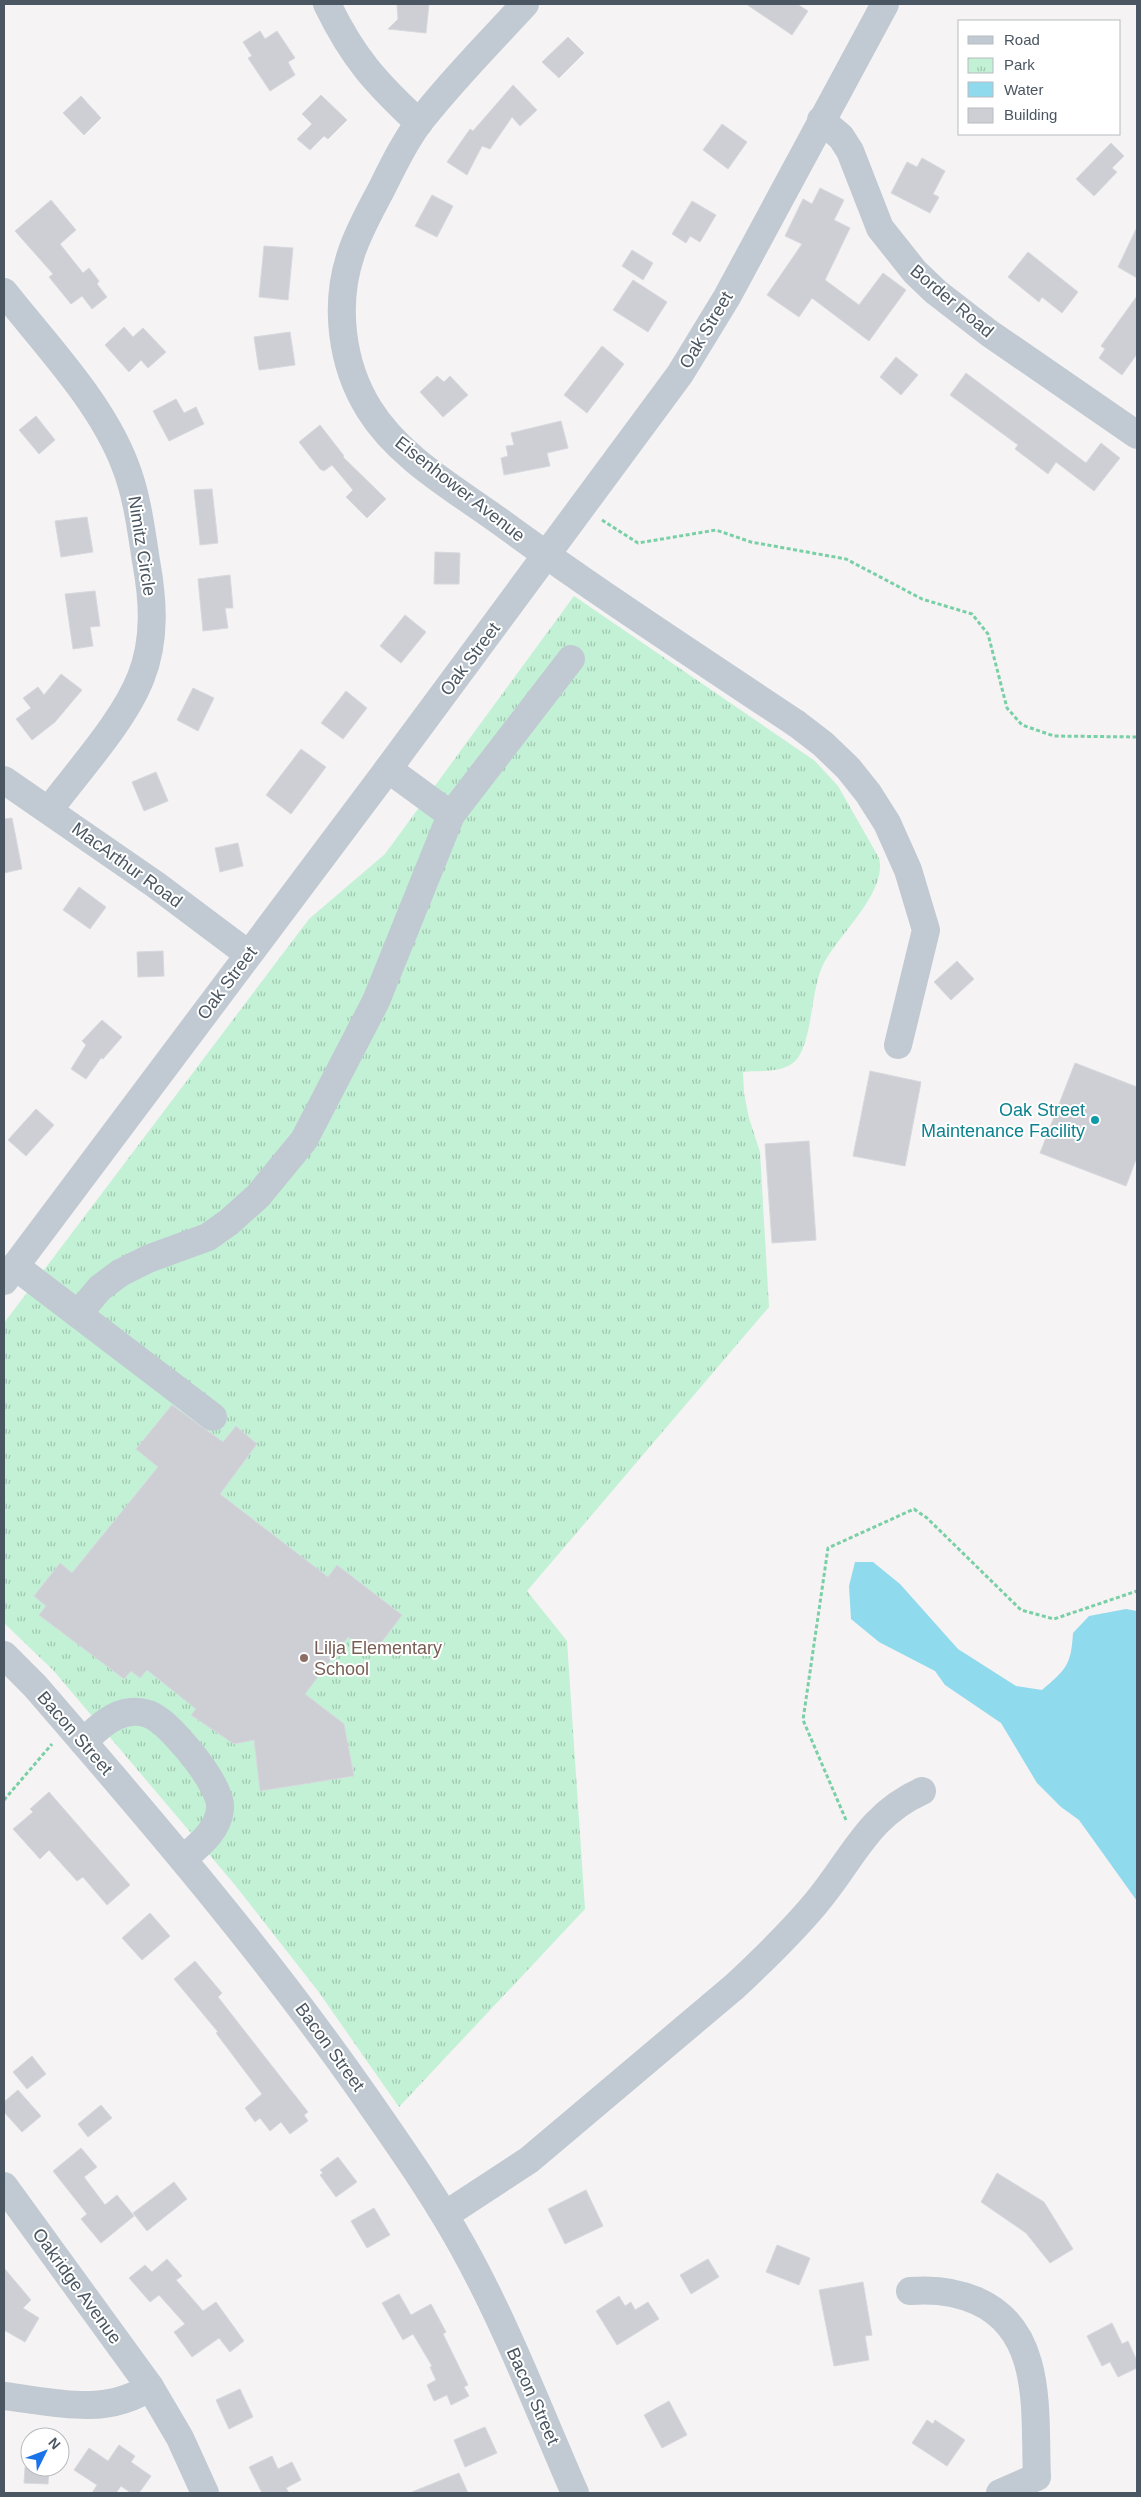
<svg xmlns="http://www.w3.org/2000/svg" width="1141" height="2497" font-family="Arial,sans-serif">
<defs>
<pattern id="park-tufts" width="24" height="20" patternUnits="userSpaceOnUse" patternTransform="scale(1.25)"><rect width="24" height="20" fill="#c3f1d5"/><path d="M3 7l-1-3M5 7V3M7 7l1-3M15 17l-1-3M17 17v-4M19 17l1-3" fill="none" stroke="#a0c6b0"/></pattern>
</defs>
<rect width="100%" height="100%" fill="#f5f3f3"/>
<!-- park -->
<path fill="url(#park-tufts)" d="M574 596 815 761 838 786 879 858C888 893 836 936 822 967 811 992 812 1040 797 1059 785 1074 760 1070 743 1072L744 1093 749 1118 760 1152 769 1307 527 1591 567 1641 585 1909 399 2107 318 1991 235 1885 53 1670 4 1623V1323L309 919 385 854Z"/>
<!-- water -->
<path fill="#90daee" d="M855 1562H873L900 1584 958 1649 1016 1686 1042 1690C1066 1669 1071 1666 1073 1633L1089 1616 1126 1609 1137 1611V1901L1079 1820 1061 1807 1037 1783 1001 1723 945 1685 935 1671 879 1642 851 1619 849 1586Z"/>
<!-- building -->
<g fill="#cdcfd5" stroke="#d7d9de">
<polygon points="397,4 429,4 426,33 388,29 398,19"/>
<polygon points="746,4 797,4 808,11 792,35"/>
<polygon points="260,31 265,39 277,31 295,58 288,62 295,75 270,91 248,58 252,56 243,42"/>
<polygon points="568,37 584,53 559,78 542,62"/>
<polygon points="513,85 537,110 520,126 512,117 490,149 482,146 467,175 447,162 470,129 473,131"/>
<polygon points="321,95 347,120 328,139 324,136 310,150 297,139 312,124 302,114"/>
<polygon points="81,96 101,118 84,135 63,113"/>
<polygon points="722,124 747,142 728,169 703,150"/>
<polygon points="1111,143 1124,156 1112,168 1117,172 1094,196 1076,179"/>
<polygon points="922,158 945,171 933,194 939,197 930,213 891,193 907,162 917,167"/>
<polygon points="820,188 844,200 834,220 850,228 825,280 859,305 883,273 906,290 869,341 812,298 799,317 767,295 802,244 785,236 803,199 812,204"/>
<polygon points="432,195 453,206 437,237 415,226"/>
<polygon points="51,200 76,230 60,244 83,273 89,268 99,281 97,284 107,297 92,309 82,296 71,304 49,277 53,274 15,231"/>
<polygon points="692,201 716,215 700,242 690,236 686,243 672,234"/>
<polygon points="1137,227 1137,278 1118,267"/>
<polygon points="264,246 293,248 288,300 259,297"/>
<polygon points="632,250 653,263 643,280 622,266"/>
<polygon points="1028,252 1078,292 1062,313 1042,297 1039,302 1008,277"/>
<polygon points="633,280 667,302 648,332 613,310"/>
<polygon points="1137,296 1137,354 1122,375 1099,358 1105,349 1101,346"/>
<polygon points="124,327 133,337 143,328 166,352 148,368 141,360 129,372 105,345"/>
<polygon points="290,332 295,365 259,370 254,337"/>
<polygon points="602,346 624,364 587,413 564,395"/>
<polygon points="896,357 918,375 901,395 880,377"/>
<polygon points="966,373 1086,463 1101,443 1120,458 1094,491 1056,462 1048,474 1015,449 1018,445 950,395"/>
<polygon points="437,376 444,382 450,376 468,395 443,417 420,392"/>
<polygon points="176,399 184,413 196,407 204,424 169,441 153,411"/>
<polygon points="36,416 55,440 39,454 19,430"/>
<polygon points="561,421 568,448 547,453 550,466 504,475 501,458 508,456 506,446 514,445 511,433"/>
<polygon points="320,425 344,456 343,457 386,499 367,518 346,497 353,490 332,465 324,471 320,469 299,442"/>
<polygon points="212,489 218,543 200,545 194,490"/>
<polygon points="87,517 93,552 61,557 55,521"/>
<polygon points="435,552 460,553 459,584 434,584"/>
<polygon points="230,575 233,608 225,608 228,628 203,631 198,579"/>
<polygon points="95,591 100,626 90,627 93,646 73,649 65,594"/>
<polygon points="405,615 426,632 401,663 380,646"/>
<polygon points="61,674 82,690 55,722 32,740 16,719 31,708 23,698 38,687 44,695"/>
<polygon points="193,688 214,698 198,731 177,720"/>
<polygon points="346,691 367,708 343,739 321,723"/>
<polygon points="301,749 326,767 291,814 266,795"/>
<polygon points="156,772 168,801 144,811 132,782"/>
<polygon points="12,818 22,869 4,873 4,819"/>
<polygon points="238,843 243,866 220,872 215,848"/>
<polygon points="79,887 106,907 90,929 63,910"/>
<polygon points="163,951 164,976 138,977 137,952"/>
<polygon points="957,961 974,979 951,1000 934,982"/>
<polygon points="102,1020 122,1037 103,1059 101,1058 86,1079 71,1069 86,1045 82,1041"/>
<polygon points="1075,1063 1137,1087 1137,1157 1126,1186 1040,1153"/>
<polygon points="870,1071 921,1082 905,1166 853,1156"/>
<polygon points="36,1109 54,1125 26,1156 8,1140"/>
<polygon points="809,1141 816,1240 772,1243 765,1144"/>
<polygon points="172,1405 223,1442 236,1426 257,1444 220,1494 328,1577 337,1565 402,1615 372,1655 348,1637 305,1694 344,1724 354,1776 260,1791 254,1740 234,1744 191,1715 196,1709 147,1670 140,1678 131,1671 124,1679 39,1615 46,1606 34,1596 60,1563 72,1573 158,1467 136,1449"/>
<polygon points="49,1792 130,1885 107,1905 83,1877 77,1881 49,1850 40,1859 13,1829 33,1812 30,1809"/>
<polygon points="150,1913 170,1936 142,1960 122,1938"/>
<polygon points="195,1961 222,1993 218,1997 308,2112 304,2115 308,2121 290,2134 281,2122 270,2131 260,2118 255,2122 245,2108 262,2094 216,2033 218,2032 174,1979"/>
<polygon points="32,2056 46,2074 27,2089 13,2072"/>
<polygon points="18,2090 41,2116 22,2132 4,2112 4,2102"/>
<polygon points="101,2105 112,2118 88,2137 78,2124"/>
<polygon points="81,2148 97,2167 84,2177 105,2205 117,2195 134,2216 101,2243 81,2219 87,2214 53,2171"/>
<polygon points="338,2157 357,2182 336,2197 320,2175 323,2173 320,2170"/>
<polygon points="997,2173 1044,2202 1073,2249 1050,2263 1026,2233 981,2202"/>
<polygon points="174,2182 187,2199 147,2231 133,2213"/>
<polygon points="586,2190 603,2226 565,2244 548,2209"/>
<polygon points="374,2208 390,2235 367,2248 351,2221"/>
<polygon points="777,2245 810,2258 799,2285 766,2272"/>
<polygon points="167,2259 182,2276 176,2280 203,2311 216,2302 244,2341 230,2352 219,2338 192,2357 174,2332 185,2324 159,2295 150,2302 129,2278 145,2265 152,2272"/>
<polygon points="708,2259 719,2277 691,2294 680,2275"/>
<polygon points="4,2268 31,2300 23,2308 39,2318 25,2342 4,2330"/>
<polygon points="863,2282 872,2335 865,2336 869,2360 834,2366 819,2290"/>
<polygon points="399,2294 411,2315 431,2304 446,2332 443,2334 468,2385 464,2387 469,2396 451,2405 447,2395 434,2401 427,2385 436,2380 430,2367 432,2366 413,2334 403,2340 382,2303"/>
<polygon points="619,2296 625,2306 631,2302 635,2310 648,2302 659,2319 617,2345 596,2311"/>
<polygon points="1112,2323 1122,2344 1128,2341 1137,2361 1137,2368 1118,2377 1110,2362 1102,2366 1087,2336"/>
<polygon points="240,2389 253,2417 229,2429 216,2400"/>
<polygon points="669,2401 687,2435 662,2448 644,2415"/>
<polygon points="927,2420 933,2424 935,2420 965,2440 947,2466 912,2443"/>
<polygon points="485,2427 497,2453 465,2467 454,2440"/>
<polygon points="119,2445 135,2456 131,2462 151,2476 139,2493 131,2493 121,2486 116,2493 92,2493 97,2485 74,2470 89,2448 108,2461"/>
<polygon points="272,2456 278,2469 292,2462 301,2480 286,2488 289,2493 262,2493 249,2467"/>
<polygon points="25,2467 49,2467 48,2484 24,2483"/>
<polygon points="459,2473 468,2493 412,2493 412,2492"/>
</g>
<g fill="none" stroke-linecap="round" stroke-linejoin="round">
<!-- path -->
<g stroke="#7ad0a6" stroke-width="3" stroke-dasharray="4 2.5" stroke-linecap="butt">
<polyline points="602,520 638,543 716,530 751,542 846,559 922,599 972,614 988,634 1007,708 1022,725 1054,736 1137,737"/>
<polyline points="4,1800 52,1744"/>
<polyline points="846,1820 803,1720 828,1548 914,1509 927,1518 1021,1610 1054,1619 1137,1591"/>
</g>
<!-- minor -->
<g stroke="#c1cad2" stroke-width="28">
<path d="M327 4C353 58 376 83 419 123"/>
<path d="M525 4C490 42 453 79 421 120 405 141 393 166 381 190 370 211 358 232 351 254 334 304 341 364 369 409 399 458 457 490 502 523 598 593 698 658 797 724L823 744 848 768 868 793 887 823 908 870 926 930 898 1045"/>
<polyline points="821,120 841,137 850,151 880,228 915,272 936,292 989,333 1137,435"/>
<path d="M4 292C46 345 101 402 125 465 137 495 141 529 146 561 153 599 156 639 141 677 124 721 78 771 49 810"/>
<polyline points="4,780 156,885 248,954"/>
<polyline points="451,815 571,659"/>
<polyline points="15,1266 213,1417"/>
<polyline points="4,1281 388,769 680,374 727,297 885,4"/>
<polyline points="78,1314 100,1288 120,1273 148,1259 208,1237 229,1222 258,1196 304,1140 376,1001 451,815 388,769"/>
<path d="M4 1655 35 1686C151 1820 266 1954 367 2099 401 2148 435 2196 463 2247 507 2326 539 2411 575 2493"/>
<path d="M83 1742C97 1729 111 1714 131 1712 141 1711 151 1714 159 1720 177 1733 223 1787 220 1809 218 1831 199 1845 183 1859"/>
<polyline points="4,2186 150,2387 180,2438 205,2493"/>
<path d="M445 2215 529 2160 734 1987C763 1960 791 1933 816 1903 853 1859 867 1816 922 1791"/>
<path d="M910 2291C934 2289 955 2291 977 2301 1045 2331 1034 2415 1037 2477L1000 2493"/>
<path d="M4 2396C54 2402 105 2417 150 2387"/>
</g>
</g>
<!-- markers -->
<circle fill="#0f9aa8" stroke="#fff" stroke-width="2" cx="1095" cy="1120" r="5"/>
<circle fill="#8d6e63" stroke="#fff" stroke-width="2" cx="304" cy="1658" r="5"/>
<g text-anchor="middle" stroke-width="4" stroke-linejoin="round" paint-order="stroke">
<!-- street labels -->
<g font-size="18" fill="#4a5661" stroke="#fff">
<text transform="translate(952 301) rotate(40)" y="6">Border Road</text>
<text transform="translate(706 330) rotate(-59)" y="6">Oak Street</text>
<text transform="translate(460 489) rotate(38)" y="6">Eisenhower Avenue</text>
<text transform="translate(142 546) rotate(81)" y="6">Nimitz Circle</text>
<text transform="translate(470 659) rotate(-53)" y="6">Oak Street</text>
<text transform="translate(127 865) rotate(36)" y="6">MacArthur Road</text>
<text transform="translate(227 983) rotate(-53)" y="6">Oak Street</text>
<text transform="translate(75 1733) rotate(49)" y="6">Bacon Street</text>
<text transform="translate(330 2047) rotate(54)" y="6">Bacon Street</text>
<text transform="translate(77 2286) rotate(54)" y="6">Oakridge Avenue</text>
<text transform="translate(533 2396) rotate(66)" y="6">Bacon Street</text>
</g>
<!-- culture labels -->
<g font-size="18" fill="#0d838f" stroke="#fff" text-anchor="end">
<text x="1085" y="1116">Oak Street<tspan x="1085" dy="21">Maintenance Facility</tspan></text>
</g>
<!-- education labels -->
<g font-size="18" fill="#785e54" stroke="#fff" text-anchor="start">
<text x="314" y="1654">Lilja Elementary<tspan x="314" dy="21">School</tspan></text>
</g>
</g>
<!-- border -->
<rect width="1141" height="2497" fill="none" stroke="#4a5661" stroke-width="10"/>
<!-- legend -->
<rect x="958" y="20" width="162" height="115" fill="#ffffff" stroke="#b7bbc0"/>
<rect x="968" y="36" width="25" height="8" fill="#c1cad2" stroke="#b7bbc0"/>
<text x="1004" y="45" font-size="15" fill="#4a5661">Road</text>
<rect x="968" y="58" width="25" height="15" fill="url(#park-tufts)" stroke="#b7bbc0"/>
<text x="1004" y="70" font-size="15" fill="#4a5661">Park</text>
<rect x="968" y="82" width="25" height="15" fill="#90daee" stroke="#b7bbc0"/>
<text x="1004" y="95" font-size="15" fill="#4a5661">Water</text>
<rect x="968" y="108" width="25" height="15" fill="#cdcfd5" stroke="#b7bbc0"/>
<text x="1004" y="120" font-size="15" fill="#4a5661">Building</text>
<!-- north arrow -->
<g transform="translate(45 2452) rotate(48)"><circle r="24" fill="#ffffff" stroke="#b7bbc0"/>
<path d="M0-4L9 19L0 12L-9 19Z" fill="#1a73e8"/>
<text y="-8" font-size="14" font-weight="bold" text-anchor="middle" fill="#4a5661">N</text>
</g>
</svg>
